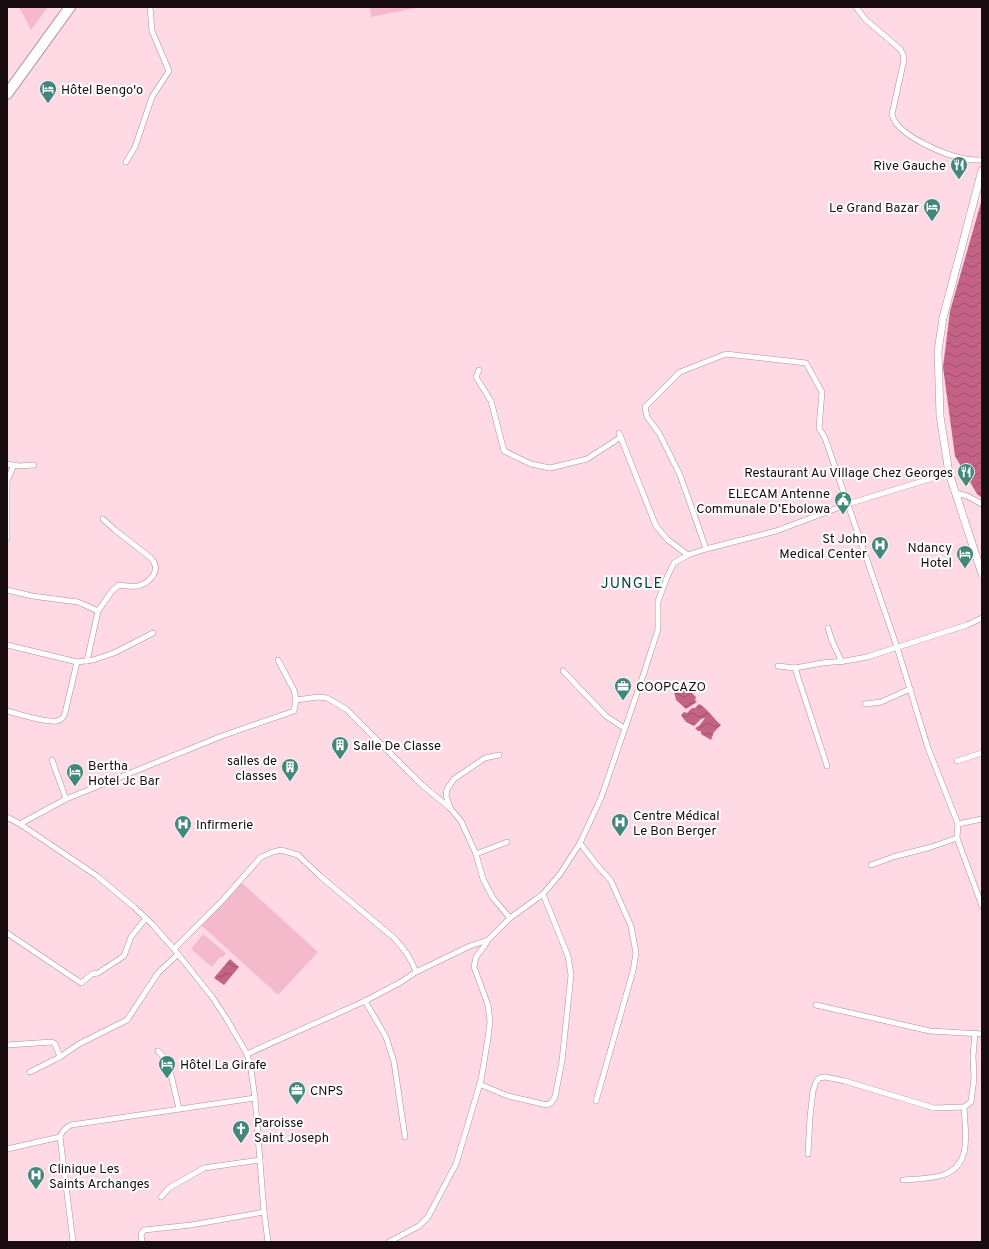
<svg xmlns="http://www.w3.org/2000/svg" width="989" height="1249" font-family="Overpass,sans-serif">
<defs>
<pattern id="water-waves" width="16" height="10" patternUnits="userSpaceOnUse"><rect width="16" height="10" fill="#c46386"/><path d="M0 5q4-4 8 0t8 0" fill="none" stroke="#9e506c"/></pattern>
</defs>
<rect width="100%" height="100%" fill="#ffd9e4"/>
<!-- green -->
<g fill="#f4bacc">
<polygon points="18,7 48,7 31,30 22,12"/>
<polygon points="370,7 421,7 371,17"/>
<polygon points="241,882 318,952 278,995 201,925"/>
<polygon points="203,934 226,953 223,957 220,957 212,967 191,949"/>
</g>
<!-- water -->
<g fill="url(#water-waves)">
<polygon points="982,199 982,498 977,494 955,456 943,367 950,311"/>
<polygon points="682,683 696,697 695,700 697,702 686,709 676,700 674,692"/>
<path d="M699 704C705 706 715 720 721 725L714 732 711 740 701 734V731H698L695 728 699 726 705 718 701 719 694 726 686 722 681 715 684 712 687 713 692 708H695Z"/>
<polygon points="230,959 239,967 224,985 214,978"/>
</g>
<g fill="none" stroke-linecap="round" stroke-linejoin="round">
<defs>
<g id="street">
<path d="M856 7 865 19 900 49 903 54 904 60 892 114C895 135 947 156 966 159 971 160 977 160 982 160"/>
<polyline points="126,162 135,147 152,97 169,71 152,31 150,7"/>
<polyline points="479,370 476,377 491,401 504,451 531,464 550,468 587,459 621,437"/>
<polyline points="619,433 656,526 668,540 688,555"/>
<polyline points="7,464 19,466 34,465"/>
<polyline points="7,481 14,465"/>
<polyline points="7,483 7,538"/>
<polyline points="955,493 967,496 982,504"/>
<polyline points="706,549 696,520 680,475 659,433 647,417 645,407 680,372 726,354 806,363 822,392 819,428 825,438 897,647 928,748 958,824 957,838 982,906"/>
<polyline points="7,590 32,596 78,602 98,611"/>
<polyline points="828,628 832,641 842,662"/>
<polyline points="7,645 77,662 93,660 114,653 153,633"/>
<path d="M87 661 98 611 112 591 119 585C125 586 132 587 138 586 151 582 162 570 151 558L115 530 103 519"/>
<polyline points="778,666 795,668 822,663 845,661 867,657 967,625 982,618"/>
<polyline points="795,668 827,766"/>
<polyline points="563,671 606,716 624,728"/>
<polyline points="296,700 318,697 327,698 346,709 422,785 450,808 461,821 476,854 483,879 493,898 510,918"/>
<polyline points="865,704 881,702 910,689"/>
<path d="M7 711C19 714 45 723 57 721 61 720 64 717 65 713L77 662"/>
<polyline points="52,760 66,799"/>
<polyline points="957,761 982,753"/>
<polyline points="450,808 446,795 447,789 454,779 485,758 499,755"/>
<polyline points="7,817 20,824 97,876 134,907 152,924 174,949 213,998 226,1018 247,1054 251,1070 255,1098 264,1212 268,1242"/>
<polyline points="20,824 66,799 222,736 294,711 296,700 294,690 278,660"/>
<polyline points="958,824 982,819"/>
<polyline points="580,843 596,864 611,881 631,926 636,953 633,971 596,1101"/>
<polyline points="476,854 507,842"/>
<polyline points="871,865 893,857 931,847 957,838"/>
<polyline points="7,933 81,983 92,974 98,973 124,956 131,937 146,918"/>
<path d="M174 949 221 902 261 857 273 852 281 850 298 855 320 876 394 938C404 949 411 958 416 972"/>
<polyline points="365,1001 386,1037 394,1062 405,1137"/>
<polyline points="816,1005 930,1031 982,1034"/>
<polyline points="7,1045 52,1042 55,1044 60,1057"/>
<polyline points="158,1051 168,1062 179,1109"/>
<polyline points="247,1054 365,1001 401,982 416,972 470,946 488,940 510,918 543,894 560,874 580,843 601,798 644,673 658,629 658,601 668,575 674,563 688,555 706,549 776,531 848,504 949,473"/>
<polyline points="30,1072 60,1057 79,1044 127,1020 158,973 178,954"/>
<polyline points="479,1084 508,1096 547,1105 551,1103 555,1097 562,1061 571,975 568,956 543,894"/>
<polyline points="7,1149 60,1137"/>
<polyline points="808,1154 810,1117 813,1091 816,1082 819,1078 825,1077 845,1081 934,1108 964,1107"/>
<path d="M903 1180C916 1179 931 1179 943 1175 973 1165 965 1132 964 1107L971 1102 974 1078 973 1056 975 1033"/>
<polyline points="161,1197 169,1188 204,1168 260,1160"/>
<path d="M73 1242 60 1137C62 1131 65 1128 71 1125L255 1098"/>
<polyline points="142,1242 141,1234 144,1230 191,1225 264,1212"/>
<polyline points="389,1242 419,1226 428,1217 456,1164 481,1080 488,1038 490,1021 488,1005 474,967 476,957 485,945 488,940"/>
</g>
<polyline id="secondary" points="982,170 943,318 938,351 940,416 949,473 982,574"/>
<polyline id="highway" points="7,94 70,7"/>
</defs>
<!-- street casing -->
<use href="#street" stroke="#b08e98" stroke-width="6"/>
<!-- secondary casing -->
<use href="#secondary" stroke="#b08e98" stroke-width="8"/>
<!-- highway casing -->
<use href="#highway" stroke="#b08e98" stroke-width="12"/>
<!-- street -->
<use href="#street" stroke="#fff" stroke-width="5"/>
<!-- secondary -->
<use href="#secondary" stroke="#fff" stroke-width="7"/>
<!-- highway -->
<use href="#highway" stroke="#fff" stroke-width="10"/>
</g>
<!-- icons -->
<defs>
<symbol id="hotel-pin" viewBox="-11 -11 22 30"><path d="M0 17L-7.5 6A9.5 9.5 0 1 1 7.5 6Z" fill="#42877c" stroke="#fff"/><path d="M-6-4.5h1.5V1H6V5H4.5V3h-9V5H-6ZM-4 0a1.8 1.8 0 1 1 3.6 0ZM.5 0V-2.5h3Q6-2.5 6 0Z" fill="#fff"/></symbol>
<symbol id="restaurant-pin" viewBox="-11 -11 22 30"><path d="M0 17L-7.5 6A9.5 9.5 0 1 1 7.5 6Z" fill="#42877c" stroke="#fff"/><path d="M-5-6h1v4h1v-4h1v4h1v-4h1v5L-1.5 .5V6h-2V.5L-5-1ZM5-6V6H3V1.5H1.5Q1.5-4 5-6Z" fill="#fff"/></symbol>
<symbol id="civic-pin" viewBox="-11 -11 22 30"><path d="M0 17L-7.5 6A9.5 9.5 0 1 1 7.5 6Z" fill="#42877c" stroke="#fff"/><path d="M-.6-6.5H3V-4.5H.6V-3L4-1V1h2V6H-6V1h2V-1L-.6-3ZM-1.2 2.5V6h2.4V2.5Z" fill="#fff"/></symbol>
<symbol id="hospital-pin" viewBox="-11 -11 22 30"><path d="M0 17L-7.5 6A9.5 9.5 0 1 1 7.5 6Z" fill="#42877c" stroke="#fff"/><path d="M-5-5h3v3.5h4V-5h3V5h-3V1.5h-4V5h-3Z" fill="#fff"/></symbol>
<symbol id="office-pin" viewBox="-11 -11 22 30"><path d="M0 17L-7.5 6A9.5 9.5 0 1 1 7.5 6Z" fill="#42877c" stroke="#fff"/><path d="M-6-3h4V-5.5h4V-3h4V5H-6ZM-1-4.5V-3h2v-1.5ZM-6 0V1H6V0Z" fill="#fff"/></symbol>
<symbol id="building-pin" viewBox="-11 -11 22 30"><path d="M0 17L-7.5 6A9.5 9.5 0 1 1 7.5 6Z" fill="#42877c" stroke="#fff"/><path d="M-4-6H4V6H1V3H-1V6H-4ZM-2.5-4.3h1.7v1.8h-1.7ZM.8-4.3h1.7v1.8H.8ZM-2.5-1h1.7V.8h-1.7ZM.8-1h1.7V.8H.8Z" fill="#fff"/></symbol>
<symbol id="church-pin" viewBox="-11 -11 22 30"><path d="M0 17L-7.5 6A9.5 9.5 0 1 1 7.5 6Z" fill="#42877c" stroke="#fff"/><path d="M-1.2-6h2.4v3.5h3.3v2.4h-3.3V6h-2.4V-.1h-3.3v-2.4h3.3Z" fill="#fff"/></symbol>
</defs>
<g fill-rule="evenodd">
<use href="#hotel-pin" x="38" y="79" width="20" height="27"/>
<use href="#restaurant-pin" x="949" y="155" width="20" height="27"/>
<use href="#hotel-pin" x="922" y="197" width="20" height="27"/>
<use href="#restaurant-pin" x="956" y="462" width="20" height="27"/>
<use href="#civic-pin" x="833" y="490" width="20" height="27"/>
<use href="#hospital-pin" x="870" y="535" width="20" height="27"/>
<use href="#hotel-pin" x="955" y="544" width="20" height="27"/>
<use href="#office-pin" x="613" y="676" width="20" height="27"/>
<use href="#building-pin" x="330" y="735" width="20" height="27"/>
<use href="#building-pin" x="280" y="757" width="20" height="27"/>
<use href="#hotel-pin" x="65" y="762" width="20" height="27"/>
<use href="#hospital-pin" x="610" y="812" width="20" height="27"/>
<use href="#hospital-pin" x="173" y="814" width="20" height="27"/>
<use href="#hotel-pin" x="157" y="1054" width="20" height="27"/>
<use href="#office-pin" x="287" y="1080" width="20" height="27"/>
<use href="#church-pin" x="231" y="1119" width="20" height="27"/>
<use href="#hospital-pin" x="26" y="1165" width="20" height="27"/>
</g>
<g text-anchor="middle" stroke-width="4" stroke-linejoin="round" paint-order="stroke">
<!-- poi labels -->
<g font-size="13" fill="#180c10" stroke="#fff" text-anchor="start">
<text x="61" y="94">Hôtel Bengo'o</text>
<text x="946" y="170" text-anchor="end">Rive Gauche</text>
<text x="919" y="212" text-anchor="end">Le Grand Bazar</text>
<text x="953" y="477" text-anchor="end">Restaurant Au Village Chez Georges</text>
<text x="830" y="498" text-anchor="end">ELECAM Antenne<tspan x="830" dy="15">Communale D’Ebolowa</tspan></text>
<text x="867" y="543" text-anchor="end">St John<tspan x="867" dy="15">Medical Center</tspan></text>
<text x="952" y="552" text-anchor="end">Ndancy<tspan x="952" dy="15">Hotel</tspan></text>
<text x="636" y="691">COOPCAZO</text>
<text x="353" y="750">Salle De Classe</text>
<text x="277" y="765" text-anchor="end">salles de<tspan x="277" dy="15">classes</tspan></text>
<text x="88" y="770">Bertha<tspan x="88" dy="15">Hotel Jc Bar</tspan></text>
<text x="633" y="820">Centre Médical<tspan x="633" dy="15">Le Bon Berger</tspan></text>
<text x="196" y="829">Infirmerie</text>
<text x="180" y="1069">Hôtel La Girafe</text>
<text x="310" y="1095">CNPS</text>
<text x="254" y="1127">Paroisse<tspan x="254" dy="15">Saint Joseph</tspan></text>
<text x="49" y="1173">Clinique Les<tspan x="49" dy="15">Saints Archanges</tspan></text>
</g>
<!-- quarter labels -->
<g font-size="15" letter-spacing="1" fill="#07453d" stroke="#fff">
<text x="632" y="588">JUNGLE</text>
</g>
</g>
<!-- border -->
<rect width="989" height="1249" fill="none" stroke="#180c10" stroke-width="16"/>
</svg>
